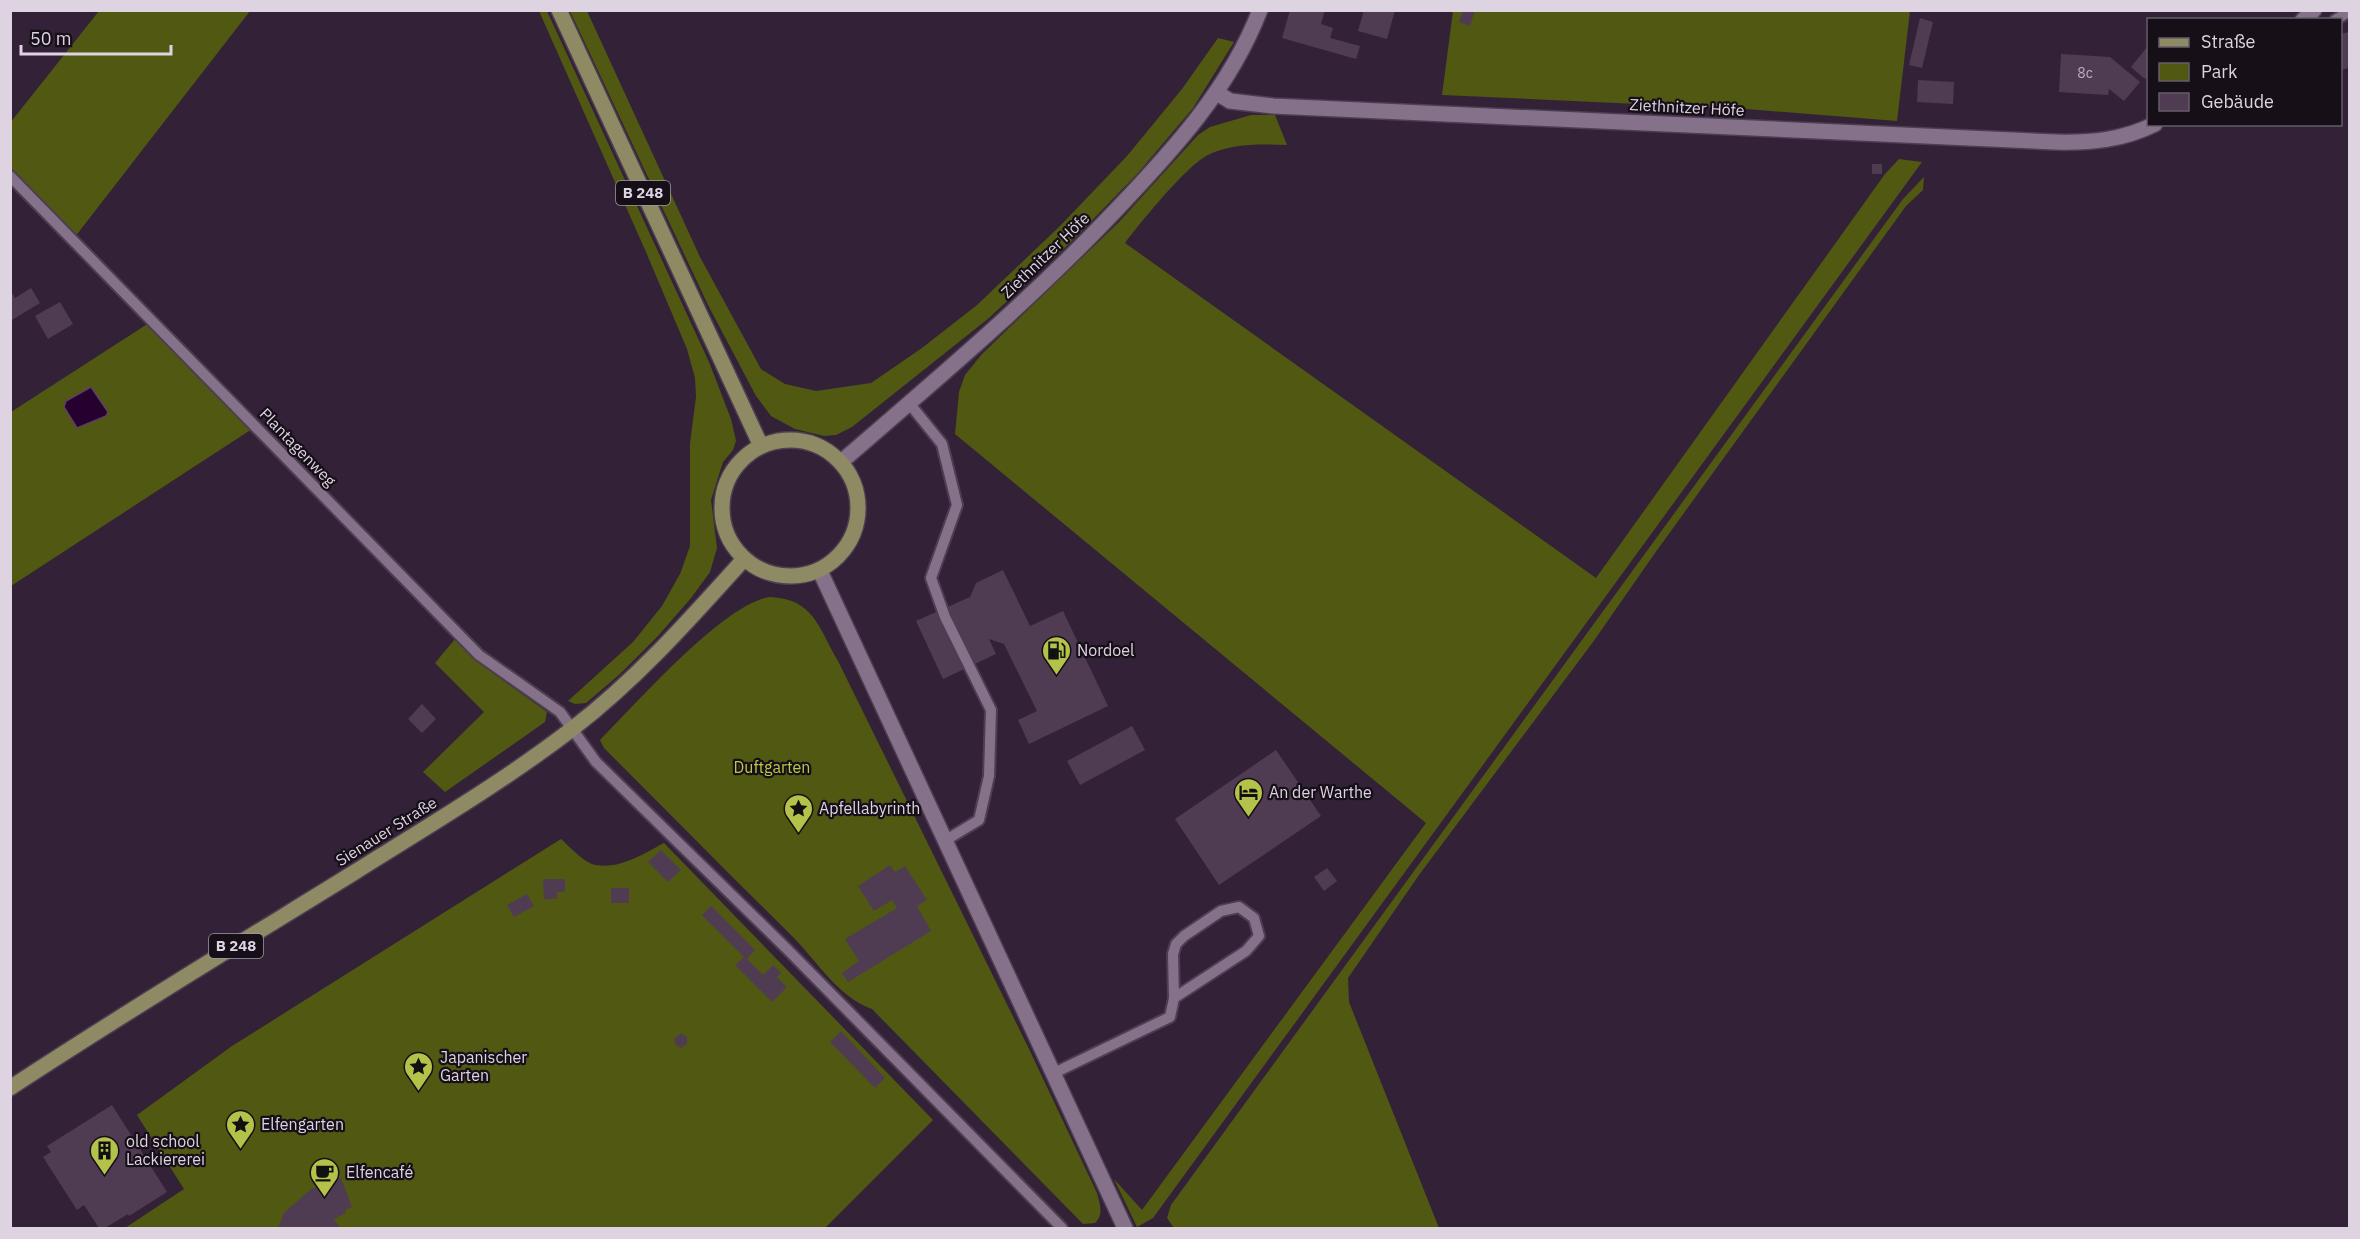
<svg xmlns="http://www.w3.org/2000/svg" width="2360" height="1239" font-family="'IBM Plex Sans',sans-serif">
<rect width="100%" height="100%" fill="#332237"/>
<!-- green -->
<g fill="#515811">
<polygon points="99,11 250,11 71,242 11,182 10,123"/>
<polygon points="539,11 547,11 709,362 731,419 736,441 733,450 723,462 711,500 717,548 710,572 691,598 658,636 620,674 586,703 575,704 568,701 633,642 662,606 680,574 690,546 690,443 696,397 695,378 687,349 646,252"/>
<polygon points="570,11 587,11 700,257 761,369 785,384 816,391 871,383 922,348 977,305 1060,226 1127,156 1182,89 1218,38 1234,42 1193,108 1138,173 1072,241 989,318 852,427 836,435 824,436 795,429 771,416 756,396 708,305"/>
<polygon points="1453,11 1910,11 1897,121 1746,109 1442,95"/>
<path d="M1251 115H1275L1287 145C1261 144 1232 143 1208 155 1187 165 1140 223 1125 243L1596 578 1885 174 1899 159 1922 162 1153 1218 1137 1227 1114 1179 1142 1210 1426 823 955 434 959 392 965 375 982 354 1119 222 1198 135 1210 127Z"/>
<polygon points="1924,177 1923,190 1906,206 1655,553 1593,642 1419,875 1348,978 1349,1002 1439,1228 1174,1228 1167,1218 1171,1205 1903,199"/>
<polygon points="149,323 252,429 11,586 11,412"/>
<path d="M770 597C814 599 818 627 838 661L1029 1049 1097 1193C1100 1204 1104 1215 1095 1223L1083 1224 872 1009C838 997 817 961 792 936 729 874 667 811 604 748L600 740C635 705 724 603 770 597Z"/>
<polygon points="455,639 479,663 547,712 545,722 445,792 423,772 484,712 435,663"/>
<path d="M561 839C570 847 584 863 596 865 621 869 643 854 664 843L933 1120 825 1228H125L184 1189 137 1115 232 1046Z"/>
</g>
<!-- water -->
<polygon fill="#26002f" stroke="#5d3f64" stroke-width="1.5" points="91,387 108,412 106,416 77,428 64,407 66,401"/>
<!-- building -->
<g fill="#4f3c53">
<polygon points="1290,10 1325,10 1321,24 1333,28 1330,38 1360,46 1356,59 1282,38"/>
<polygon points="1364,10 1395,10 1387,39 1358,31"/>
<polygon points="1463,10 1475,10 1470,26 1459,22"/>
<polygon points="1920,18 1933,22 1922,68 1909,65"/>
<polygon points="2349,32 2349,68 2340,70 2340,34"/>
<polygon points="2148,46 2148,75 2145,79 2131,67"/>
<polygon points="2061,54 2110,57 2140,82 2124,101 2109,89 2108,95 2059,92"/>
<polygon points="1918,80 1954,82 1953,104 1917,102"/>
<rect x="1872" y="164" width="10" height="10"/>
<polygon points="31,288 40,303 10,321 10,290 15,298"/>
<polygon points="60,302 73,324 48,339 35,316"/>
<polygon points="1003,570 1030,626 1063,611 1108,706 1029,744 1018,720 1037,711 1004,644 989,639 996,654 943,679 916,621 970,597 976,583"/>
<polygon points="422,704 436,719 422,733 408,719"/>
<polygon points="1132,726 1145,750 1080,785 1067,761"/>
<polygon points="1276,750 1321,816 1219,885 1175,819"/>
<polygon points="661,850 681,870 668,882 648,862"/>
<polygon points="890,865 895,872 905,866 927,900 917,906 931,931 848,982 842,973 859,961 845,939 897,908 892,900 874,911 858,886"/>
<polygon points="1327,868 1337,881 1324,891 1314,877"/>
<polygon points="543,879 565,879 565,892 557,892 557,899 544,899"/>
<rect x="611" y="888" width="18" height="15"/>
<polygon points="527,894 534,906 514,917 507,905"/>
<polygon points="711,906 755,950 747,959 763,975 773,965 781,973 777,977 787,987 772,1002 735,965 744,957 702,915"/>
<polygon points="841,1031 885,1078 875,1088 830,1042"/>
<polygon points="681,1033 687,1037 687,1044 681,1048 676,1045 674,1039"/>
<polygon points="112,1105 167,1192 129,1216 128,1214 105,1228 99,1228 84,1205 77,1210 43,1157 51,1152 47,1146"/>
<polygon points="341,1178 352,1207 345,1210 346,1213 334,1219 339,1226 336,1228 278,1228 284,1213 311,1189 320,1186 322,1189 330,1186 328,1182"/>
</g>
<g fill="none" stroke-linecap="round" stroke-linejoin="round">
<defs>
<g id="lane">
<polyline points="2335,20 2350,11"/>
<polyline points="10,176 479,655 560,712 596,762 787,949 1062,1228"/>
<polyline points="909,403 942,444 957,505 931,578 945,617 991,710 989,776 979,820 946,840"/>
<polyline points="1052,1074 1170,1017 1174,998 1246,951 1259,936 1254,918 1239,907 1221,911 1184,936 1176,944 1173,954 1174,998"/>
</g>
<g id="street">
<polyline points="2303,20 2314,10"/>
<path d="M1217 93 1230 101 1273 106 2055 142C2091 143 2123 140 2155 124"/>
</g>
<g id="secondary">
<path d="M841 462C936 380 1031 300 1117 209 1174 149 1230 88 1260 10"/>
<polyline points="820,571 1125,1228"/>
</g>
<g id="primary">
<polyline points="559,10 761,446"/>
<circle cx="790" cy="508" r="68"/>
<path d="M10 1088C124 1013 240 943 355 872 428 826 503 782 572 729 637 679 690 619 744 559"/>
</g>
</defs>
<!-- lane casing -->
<use href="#lane" stroke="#4d3e51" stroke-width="14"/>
<!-- street casing -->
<use href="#street" stroke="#4d3e51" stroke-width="18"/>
<!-- secondary casing -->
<use href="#secondary" stroke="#4d3e51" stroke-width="18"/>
<!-- primary casing -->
<use href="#primary" stroke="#4d3e51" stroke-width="18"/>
<!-- lane -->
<use href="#lane" stroke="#86718a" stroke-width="10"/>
<!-- street -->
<use href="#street" stroke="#86718a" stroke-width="15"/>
<!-- secondary -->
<use href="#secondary" stroke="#86718a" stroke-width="15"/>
<!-- primary -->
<use href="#primary" stroke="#8e8b64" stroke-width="15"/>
</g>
<!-- icons -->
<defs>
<symbol id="fuel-pin" viewBox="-11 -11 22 30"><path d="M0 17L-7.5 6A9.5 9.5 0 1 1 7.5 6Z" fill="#b5c249" stroke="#160f18"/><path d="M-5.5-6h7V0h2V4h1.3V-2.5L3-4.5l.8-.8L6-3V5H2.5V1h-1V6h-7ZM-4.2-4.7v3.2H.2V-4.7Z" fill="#111"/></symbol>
<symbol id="hotel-pin" viewBox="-11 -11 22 30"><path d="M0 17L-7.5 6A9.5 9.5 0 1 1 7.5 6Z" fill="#b5c249" stroke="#160f18"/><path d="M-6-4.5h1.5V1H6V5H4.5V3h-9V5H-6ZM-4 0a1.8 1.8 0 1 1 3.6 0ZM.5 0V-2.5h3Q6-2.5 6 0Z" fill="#111"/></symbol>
<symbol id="sight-pin" viewBox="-11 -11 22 30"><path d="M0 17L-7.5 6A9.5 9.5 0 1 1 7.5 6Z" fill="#b5c249" stroke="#160f18"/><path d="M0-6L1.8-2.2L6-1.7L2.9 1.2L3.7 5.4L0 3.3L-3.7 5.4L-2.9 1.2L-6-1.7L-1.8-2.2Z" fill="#111"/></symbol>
<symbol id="building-pin" viewBox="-11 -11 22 30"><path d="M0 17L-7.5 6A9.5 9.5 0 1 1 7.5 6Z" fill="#b5c249" stroke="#160f18"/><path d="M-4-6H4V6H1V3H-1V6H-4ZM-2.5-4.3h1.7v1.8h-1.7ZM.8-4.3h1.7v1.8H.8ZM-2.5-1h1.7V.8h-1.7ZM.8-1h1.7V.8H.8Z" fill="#111"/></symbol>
<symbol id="cafe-pin" viewBox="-11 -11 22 30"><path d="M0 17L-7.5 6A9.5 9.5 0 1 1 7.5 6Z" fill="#b5c249" stroke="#160f18"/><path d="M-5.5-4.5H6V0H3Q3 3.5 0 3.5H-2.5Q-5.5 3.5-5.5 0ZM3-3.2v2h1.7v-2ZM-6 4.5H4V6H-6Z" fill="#111"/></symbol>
</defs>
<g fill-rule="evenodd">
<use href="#fuel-pin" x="1040" y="634" width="33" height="45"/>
<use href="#hotel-pin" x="1232" y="776" width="33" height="45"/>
<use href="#sight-pin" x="782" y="792" width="33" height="45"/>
<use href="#sight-pin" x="402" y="1050" width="33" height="45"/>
<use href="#sight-pin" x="224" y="1108" width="33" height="45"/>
<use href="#building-pin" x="88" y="1134" width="33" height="45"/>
<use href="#cafe-pin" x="308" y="1156" width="33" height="45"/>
</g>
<g text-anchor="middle" stroke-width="4.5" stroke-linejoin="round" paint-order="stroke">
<!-- number labels -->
<g font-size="14" fill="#baadbe">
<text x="2085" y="78">8c</text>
</g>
<!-- shield labels -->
<g fill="#160f18" stroke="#a298a5" stroke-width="1.5">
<rect x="616" y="181" width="54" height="24" rx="4.5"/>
<rect x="209" y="934" width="54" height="24" rx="4.5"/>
</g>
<g font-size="15" font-weight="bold" fill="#ded3e1">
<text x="643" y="198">B 248</text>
<text x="236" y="951">B 248</text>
</g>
<!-- street labels -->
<g font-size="16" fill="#ded3e1" stroke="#160f18">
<text transform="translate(1687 107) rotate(3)" y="6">Ziethnitzer Höfe</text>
<text transform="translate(1045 255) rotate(-44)" y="6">Ziethnitzer Höfe</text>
<text transform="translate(298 447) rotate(46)" y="6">Plantagenweg</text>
<text transform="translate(386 831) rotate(-32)" y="6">Sienauer Straße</text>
</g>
<!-- poi labels -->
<g font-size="16" fill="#ded3e1" stroke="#160f18" text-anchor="start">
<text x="1077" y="656">Nordoel</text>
<text x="1269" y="798">An der Warthe</text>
<text x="819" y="814">Apfellabyrinth</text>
<text x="440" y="1063">Japanischer<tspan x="440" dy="18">Garten</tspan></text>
<text x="261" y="1130">Elfengarten</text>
<text x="126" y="1147">old school<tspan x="126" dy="18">Lackiererei</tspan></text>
<text x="346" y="1178">Elfencafé</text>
</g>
<!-- park labels -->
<g font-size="16" fill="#bcc945" stroke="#160f18">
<text x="772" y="773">Duftgarten</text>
</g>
</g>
<!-- border -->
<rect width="2360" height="1239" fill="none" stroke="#ded3e1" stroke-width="24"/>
<!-- legend -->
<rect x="2147" y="18" width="195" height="108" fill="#160f18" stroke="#665d68" stroke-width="1.5"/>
<rect x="2159" y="38" width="30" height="9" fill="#8e8b64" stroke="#665d68" stroke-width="1.5"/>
<text x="2201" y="48" font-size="18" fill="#ded3e1">Straße</text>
<rect x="2159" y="63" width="30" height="18" fill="#515811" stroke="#665d68" stroke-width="1.5"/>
<text x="2201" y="78" font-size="18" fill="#ded3e1">Park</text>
<rect x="2159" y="93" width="30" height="18" fill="#4f3c53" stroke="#665d68" stroke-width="1.5"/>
<text x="2201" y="108" font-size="18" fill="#ded3e1">Gebäude</text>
<!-- scale -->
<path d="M21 45v9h150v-9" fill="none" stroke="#ded3e1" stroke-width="3"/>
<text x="30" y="45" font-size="18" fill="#ded3e1" stroke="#160f18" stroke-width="4.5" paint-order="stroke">50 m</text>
</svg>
